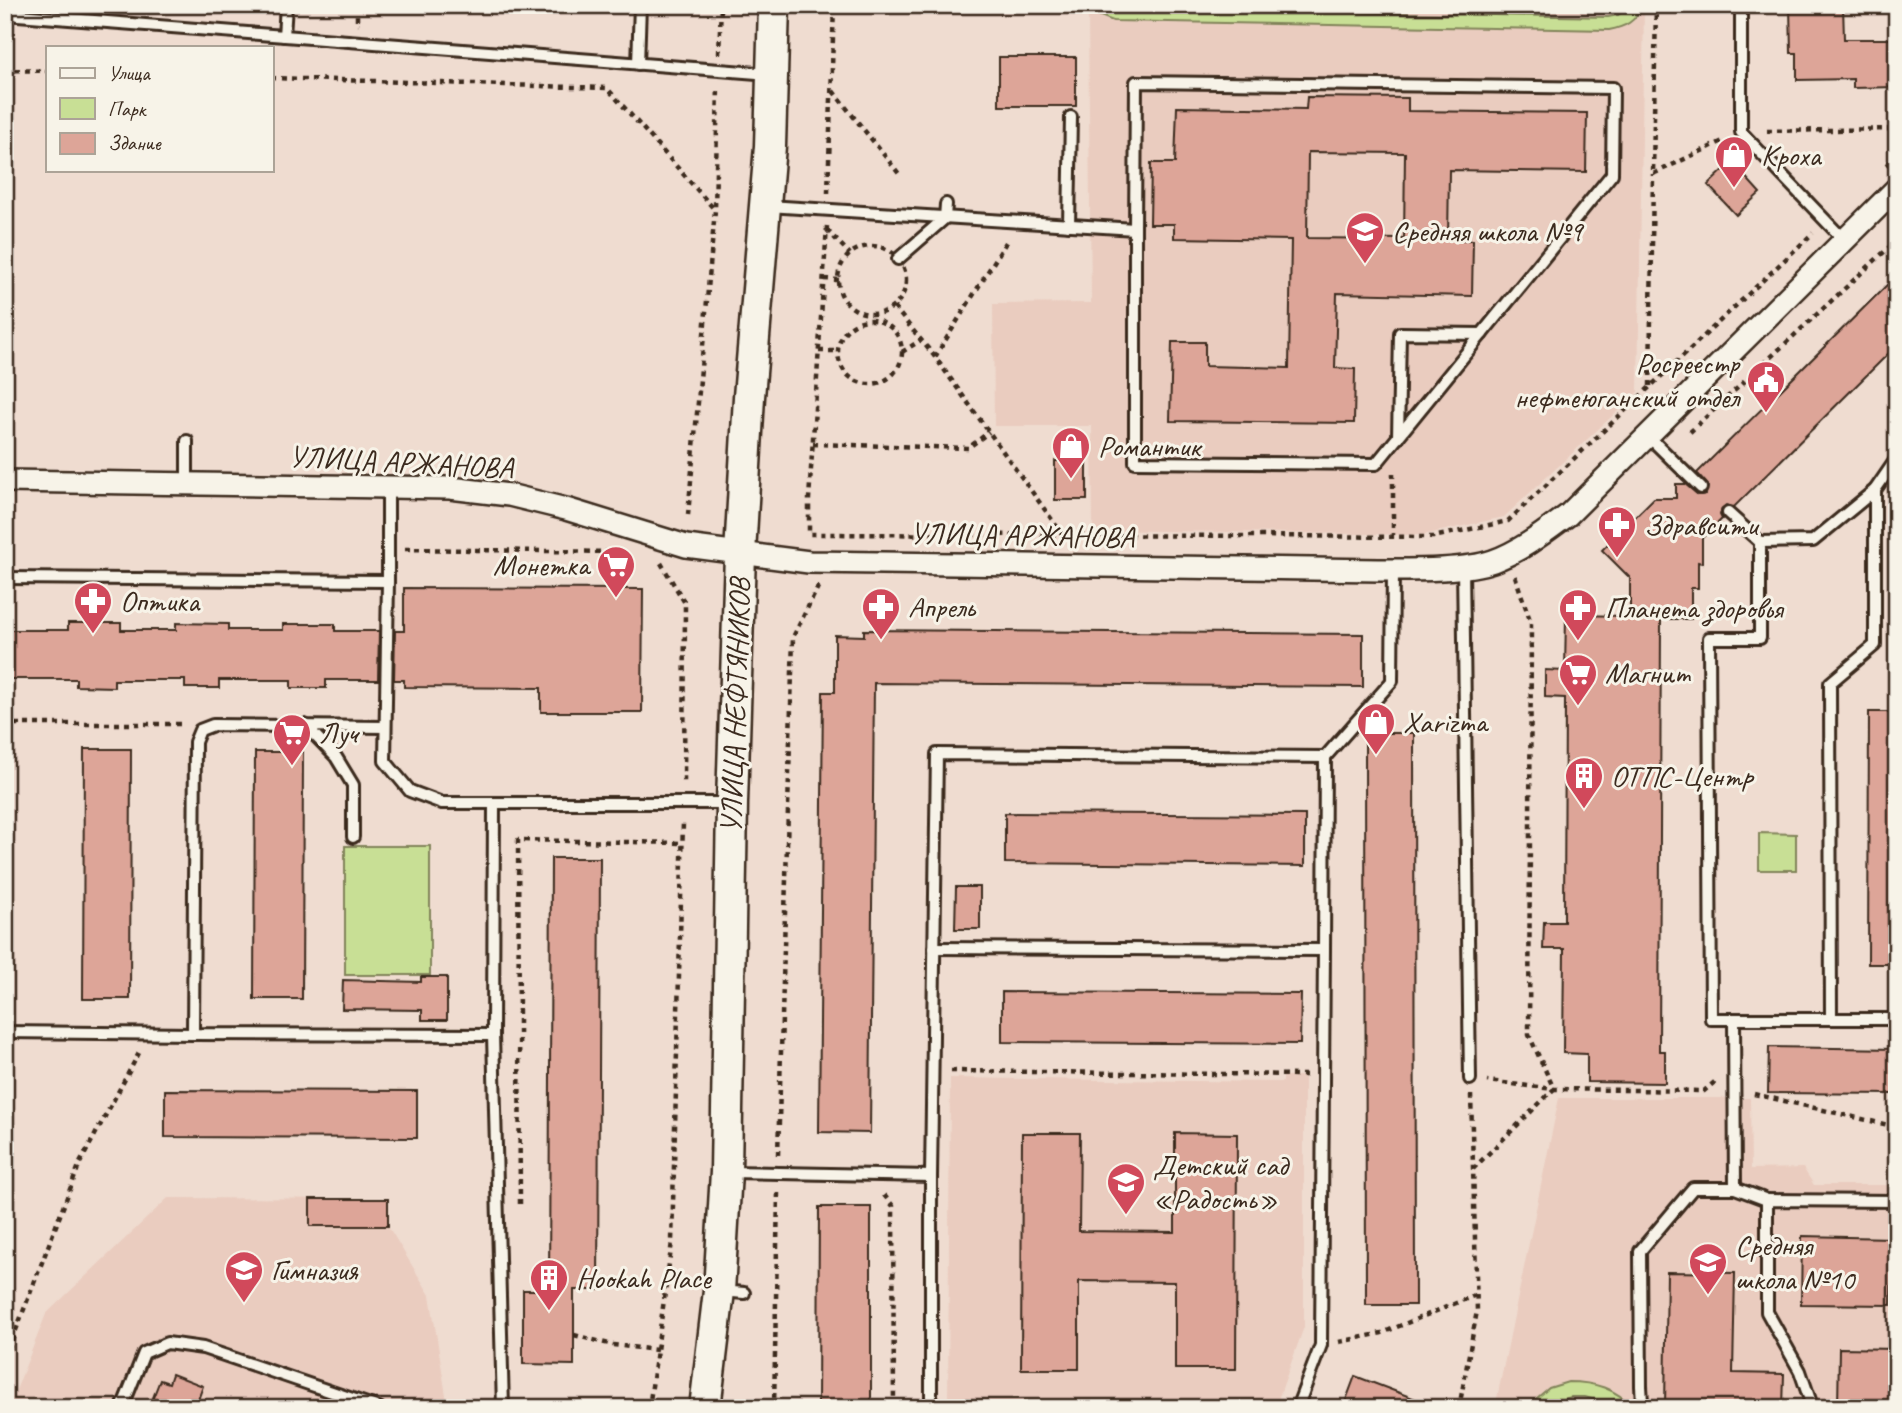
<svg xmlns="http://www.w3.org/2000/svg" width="1902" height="1413" font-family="Caveat,sans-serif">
<rect width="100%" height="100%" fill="#efdcd0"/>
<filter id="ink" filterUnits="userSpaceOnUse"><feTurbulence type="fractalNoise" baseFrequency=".0143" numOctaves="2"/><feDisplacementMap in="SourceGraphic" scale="14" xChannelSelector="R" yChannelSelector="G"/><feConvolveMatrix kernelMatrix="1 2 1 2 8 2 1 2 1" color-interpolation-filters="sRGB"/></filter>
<g filter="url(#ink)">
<!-- built -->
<g fill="#eaccbf">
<polygon points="1085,5 1644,5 1638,392 1504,517 1423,535 1093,530 1092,426 994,426 993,304 1091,303 1088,14"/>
<polygon points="1283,1076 1304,1076 1304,1327 1275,1408 948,1408 950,1078 1283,1082"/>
<polygon points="1559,1098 1750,1098 1751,1169 1803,1168 1814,1185 1897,1185 1897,1408 1495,1408"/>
<polygon points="168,1198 388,1199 388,1226 430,1295 448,1408 9,1408 46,1314"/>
</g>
<!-- green -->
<g fill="#c8df95" stroke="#82845a" stroke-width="2">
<path d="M1087 5H1107L1116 8 1608 17 1618 15 1629 5H1642C1636 22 1625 27 1609 30L1113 21 1100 16Z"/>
<polygon points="1759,833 1796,834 1796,870 1759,870"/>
<rect x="345" y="846" width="85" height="129"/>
<path d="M1568 1382C1594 1382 1616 1388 1633 1408H1610L1602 1402 1585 1397H1571L1555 1402 1547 1408H1525L1549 1388Z"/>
</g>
<!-- building -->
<g fill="#dda598" stroke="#3b2a1e" stroke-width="2" fill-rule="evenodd">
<polygon points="1790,5 1843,5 1844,39 1897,39 1897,87 1853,88 1853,79 1797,80 1797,53 1791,53"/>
<rect x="999" y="57" width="77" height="49"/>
<path d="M1307 97 1408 98V111L1587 113 1586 172 1449 170 1448 240H1473L1472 296 1337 293 1335 368 1355 369 1354 423 1170 421 1172 342H1205V366L1289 368 1291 240 1174 238V224H1150L1151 163H1175L1177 107 1306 109ZM1308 152 1405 153 1404 239 1307 238Z"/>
<polygon points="1732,162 1760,193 1736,215 1708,185"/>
<polygon points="1897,275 1897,345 1734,507 1726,505 1722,508 1720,515 1722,519 1702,538 1702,563 1698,562 1698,588 1691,588 1691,619 1661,619 1659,1051 1665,1051 1665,1083 1587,1082 1587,1054 1563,1053 1564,949 1543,949 1544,922 1564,922 1565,698 1545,697 1545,670 1565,671 1566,615 1630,616 1630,578 1602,550 1654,498 1676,498 1676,484 1685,484 1698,495 1706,494 1708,485 1697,473"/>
<rect x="1055" y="461" width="32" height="39"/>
<polygon points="404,588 643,589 642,712 541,712 541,688 404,687 404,680 394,680 395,631 404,631"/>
<polygon points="68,623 121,623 121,630 176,630 176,623 228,624 228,630 283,630 283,624 335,624 335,631 379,631 378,680 326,680 326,688 291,688 291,680 219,680 219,688 185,688 185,680 114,680 114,687 76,686 76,679 5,679 5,630 68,630"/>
<polygon points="864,630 1363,634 1363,687 874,683 870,1133 819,1132 823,692 835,692 835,635 864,636"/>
<polygon points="1869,712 1897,712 1897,964 1868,964"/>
<polygon points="1365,733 1414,733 1415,1305 1366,1305"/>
<polygon points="84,749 131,749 130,999 83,999"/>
<polygon points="255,752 303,752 302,999 254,999"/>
<polygon points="1005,813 1305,815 1305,866 1005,863"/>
<polygon points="551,858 600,858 598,1290 574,1290 574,1365 523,1364 523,1290 549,1290"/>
<polygon points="956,887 980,887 980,929 955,929"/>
<polygon points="421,977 447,977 447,1020 422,1020 422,1010 342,1009 343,980 421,982"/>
<polygon points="1002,992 1301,994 1300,1044 1002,1042"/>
<polygon points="1769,1047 1897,1049 1897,1094 1768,1093"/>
<polygon points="165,1090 417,1091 417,1138 165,1137"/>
<polygon points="1022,1133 1080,1133 1079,1231 1175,1232 1175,1133 1237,1134 1236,1369 1175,1369 1175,1282 1079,1281 1079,1369 1021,1369"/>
<rect x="310" y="1199" width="78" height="27"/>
<polygon points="819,1207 871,1207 871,1408 818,1408"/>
<polygon points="1802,1236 1892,1238 1891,1305 1801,1304"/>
<polygon points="1667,1272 1735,1273 1733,1373 1784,1374 1783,1408 1665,1408"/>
<polygon points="1839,1348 1897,1349 1897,1408 1838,1408"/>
<polygon points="172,1374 203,1386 195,1408 149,1408 160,1380 169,1383"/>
<polygon points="1355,1376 1434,1406 1433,1408 1343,1408"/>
</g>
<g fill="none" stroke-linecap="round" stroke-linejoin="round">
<defs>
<g id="lane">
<polyline points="1741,5 1741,132 1844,240"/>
<polyline points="5,14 770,74"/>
<polyline points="284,36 286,5"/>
<polyline points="638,64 640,5"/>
<polyline points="768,206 1135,229 1135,462 1376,464 1612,174 1613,88 1136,82 1135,229"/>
<polyline points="1069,225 1071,117"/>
<polyline points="898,259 945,218 946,204"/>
<polyline points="1649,437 1701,488"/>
<polyline points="1398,438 1400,333 1482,334"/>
<polyline points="187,484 187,441"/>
<polyline points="1728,513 1760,542"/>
<polyline points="1463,566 1470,1079"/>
<polyline points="5,578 388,581 388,487"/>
<polyline points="388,581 385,761 410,791 442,803 728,803"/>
<polyline points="305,725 336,757 353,785 353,837"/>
<polyline points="385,727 213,725 200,730 195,742 193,1034 493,1035"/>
<polyline points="494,804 493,1035 503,1408"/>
<polyline points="934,948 1324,950 1325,757"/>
<polyline points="5,952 5,957"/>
<polyline points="1734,1019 1897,1019"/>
<polyline points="1831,1019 1830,683 1875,645 1875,490"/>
<polyline points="5,1032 193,1034"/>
<polyline points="729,1172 931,1176 937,754 1325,757 1392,681 1393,570"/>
<polyline points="1735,1188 1767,1200"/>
<polyline points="722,1291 744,1293"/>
<polyline points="1810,1400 1800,1371 1767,1312 1767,1200 1897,1201"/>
<polyline points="122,1408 144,1353 167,1343 203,1348 379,1408"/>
<polyline points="931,1408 931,1176"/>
<polyline points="1297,1408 1321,1345 1324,950"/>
<polyline points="1645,1408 1642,1402 1641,1386 1640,1251 1693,1188 1735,1188 1734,1019 1711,1019 1709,638 1760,638 1760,542 1813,541 1875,490 1897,458"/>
</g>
<path id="street" d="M5 481 450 488 509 495 566 509 686 546 809 562 1379 570C1410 570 1465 571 1493 561 1521 551 1545 532 1568 515L1897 188"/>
<polyline id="secondary" points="705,1408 719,1291 726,1172 732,803 740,554 749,397 770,146 774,5"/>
</defs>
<!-- lane casing -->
<use href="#lane" stroke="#3b2a1e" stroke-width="16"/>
<!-- street casing -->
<use href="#street" stroke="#3b2a1e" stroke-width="26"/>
<!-- secondary casing -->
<use href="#secondary" stroke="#3b2a1e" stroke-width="35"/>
<!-- path -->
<g stroke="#3b2a1e" stroke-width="4.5" stroke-dasharray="5 5" stroke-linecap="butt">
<polyline points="357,5 357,23 359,24"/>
<polyline points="1656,5 1653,174 1725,140"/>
<polyline points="719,54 721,5"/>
<polyline points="5,70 47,71"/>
<polyline points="271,78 607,88 715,210"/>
<polyline points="833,91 900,175"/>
<polyline points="1767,131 1897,129"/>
<polyline points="1886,165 1897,157"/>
<polyline points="828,193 834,5"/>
<polyline points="827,226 809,499 809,534 1063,535"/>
<polyline points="827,230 850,254"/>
<circle cx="872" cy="280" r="34"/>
<polyline points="824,279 839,280"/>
<polyline points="894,307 935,357 1063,535 1433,537 1508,521 1813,233"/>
<circle cx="870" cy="352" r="32"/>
<polyline points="819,351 839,351"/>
<polyline points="902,352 921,340"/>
<polyline points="935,357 1008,239"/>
<polyline points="1650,386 1653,174"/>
<polyline points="1690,432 1897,240"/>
<polyline points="813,444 968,448 989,432"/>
<polyline points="1393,473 1393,535"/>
<polyline points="688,515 715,210 718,87"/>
<polyline points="405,549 616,552"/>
<polyline points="661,563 685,603 684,786"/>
<polyline points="1515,576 1531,623 1529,1035 1554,1089 1704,1091 1717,1080"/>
<polyline points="5,724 184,724"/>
<polyline points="951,1071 1306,1075"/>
<polyline points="1754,1094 1897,1127"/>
<polyline points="778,1155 793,637 818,587 820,587"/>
<polyline points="1473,1169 1554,1089 1487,1081"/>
<polyline points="884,1195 893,1206 894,1408"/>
<polyline points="520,1204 518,840 683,843"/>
<polyline points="574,1335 613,1345 657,1350"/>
<polyline points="1339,1342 1382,1333 1476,1295"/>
<polyline points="5,1359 80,1163 139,1053"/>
<polyline points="649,1408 672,1242 683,822"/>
<polyline points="774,1408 778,1192"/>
<polyline points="1459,1408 1477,1311 1471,1095"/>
</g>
<!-- lane -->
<use href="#lane" stroke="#f7f3e8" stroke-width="10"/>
<!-- street -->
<use href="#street" stroke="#f7f3e8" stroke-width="21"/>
<!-- secondary -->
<use href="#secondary" stroke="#f7f3e8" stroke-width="30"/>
</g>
</g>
<!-- icons -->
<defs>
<symbol id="shop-pin" viewBox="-11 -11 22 30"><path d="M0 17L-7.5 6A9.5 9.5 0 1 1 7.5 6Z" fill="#d1495b" stroke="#f7f3e8"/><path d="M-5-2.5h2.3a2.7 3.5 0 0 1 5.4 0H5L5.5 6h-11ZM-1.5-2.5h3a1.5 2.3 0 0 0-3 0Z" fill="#fff"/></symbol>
<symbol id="school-pin" viewBox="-11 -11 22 30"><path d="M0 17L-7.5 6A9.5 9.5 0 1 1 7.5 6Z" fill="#d1495b" stroke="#f7f3e8"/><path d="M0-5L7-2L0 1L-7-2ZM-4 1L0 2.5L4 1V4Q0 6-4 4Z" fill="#fff"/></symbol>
<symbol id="civic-pin" viewBox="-11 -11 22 30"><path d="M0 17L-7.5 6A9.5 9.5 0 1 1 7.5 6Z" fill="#d1495b" stroke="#f7f3e8"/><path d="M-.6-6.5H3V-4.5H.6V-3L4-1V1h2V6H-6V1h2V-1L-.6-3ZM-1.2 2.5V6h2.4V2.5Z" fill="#fff"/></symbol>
<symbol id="pharmacy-pin" viewBox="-11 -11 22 30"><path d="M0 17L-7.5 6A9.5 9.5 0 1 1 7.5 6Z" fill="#d1495b" stroke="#f7f3e8"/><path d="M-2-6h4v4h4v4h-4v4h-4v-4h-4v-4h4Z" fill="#fff"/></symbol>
<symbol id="supermarket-pin" viewBox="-11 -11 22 30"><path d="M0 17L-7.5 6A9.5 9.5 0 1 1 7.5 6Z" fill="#d1495b" stroke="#f7f3e8"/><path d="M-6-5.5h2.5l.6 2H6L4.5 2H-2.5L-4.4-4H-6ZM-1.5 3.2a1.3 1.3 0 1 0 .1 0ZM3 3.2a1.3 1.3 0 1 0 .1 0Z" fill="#fff"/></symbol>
<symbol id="building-pin" viewBox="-11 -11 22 30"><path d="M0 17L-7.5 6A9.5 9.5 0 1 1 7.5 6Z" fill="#d1495b" stroke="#f7f3e8"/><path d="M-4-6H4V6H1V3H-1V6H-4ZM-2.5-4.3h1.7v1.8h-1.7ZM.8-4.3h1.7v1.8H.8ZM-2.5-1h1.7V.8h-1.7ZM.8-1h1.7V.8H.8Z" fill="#fff"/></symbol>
</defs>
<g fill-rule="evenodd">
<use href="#shop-pin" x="1712" y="133" width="44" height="60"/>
<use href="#school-pin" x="1343" y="209" width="44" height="60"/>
<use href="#civic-pin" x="1744" y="358" width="44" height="60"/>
<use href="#shop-pin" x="1049" y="424" width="44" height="60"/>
<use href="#pharmacy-pin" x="1595" y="503" width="44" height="60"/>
<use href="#supermarket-pin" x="594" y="543" width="44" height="60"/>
<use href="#pharmacy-pin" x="71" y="579" width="44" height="60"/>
<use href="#pharmacy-pin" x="859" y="585" width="44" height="60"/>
<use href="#pharmacy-pin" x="1556" y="586" width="44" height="60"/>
<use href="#supermarket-pin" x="1556" y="651" width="44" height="60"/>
<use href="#shop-pin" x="1354" y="700" width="44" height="60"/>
<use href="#supermarket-pin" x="270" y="711" width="44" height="60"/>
<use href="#building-pin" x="1562" y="754" width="44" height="60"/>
<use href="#school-pin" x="1104" y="1160" width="44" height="60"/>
<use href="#school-pin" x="1686" y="1240" width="44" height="60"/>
<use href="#school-pin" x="222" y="1248" width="44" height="60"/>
<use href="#building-pin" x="527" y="1256" width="44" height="60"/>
</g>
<g text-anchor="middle" stroke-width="6" stroke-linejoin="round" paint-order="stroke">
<!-- poi labels -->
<g font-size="30" fill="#3b2a1e" stroke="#f7f3e8" text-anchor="start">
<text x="1761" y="165">Кроха</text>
<text x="1392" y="241">Средняя школа №9</text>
<text x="1739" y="373" text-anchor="end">Росреестр<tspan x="1739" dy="34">нефтеюганский отдел</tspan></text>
<text x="1098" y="456">Романтик</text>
<text x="1644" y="535">Здравсити</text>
<text x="589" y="575" text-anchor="end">Монетка</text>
<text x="120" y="611">Оптика</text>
<text x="908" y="617">Апрель</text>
<text x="1605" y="618">Планета здоровья</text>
<text x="1605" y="683">Магнит</text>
<text x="1403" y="732">Xarizma</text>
<text x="319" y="743">Луч</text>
<text x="1611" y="786">ОТПС-Центр</text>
<text x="1153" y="1175">Детский сад<tspan x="1153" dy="34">«Радость»</tspan></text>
<text x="1735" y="1255">Средняя<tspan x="1735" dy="34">школа №10</tspan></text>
<text x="271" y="1280">Гимназия</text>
<text x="576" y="1288">Hookah Place</text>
</g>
<!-- street labels -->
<g font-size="30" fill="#3b2a1e" stroke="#f7f3e8">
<text transform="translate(401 462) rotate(3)" y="10">УЛИЦА АРЖАНОВА</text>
<text transform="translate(1022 535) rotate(1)" y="10">УЛИЦА АРЖАНОВА</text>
<text transform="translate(735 706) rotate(-88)" y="10">УЛИЦА НЕФТЯНИКОВ</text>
</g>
</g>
<!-- margin -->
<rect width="1902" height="1413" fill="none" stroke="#f7f3e8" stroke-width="28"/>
<rect x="14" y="14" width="1874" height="1385" fill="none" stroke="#3b2a1e" stroke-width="2.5" filter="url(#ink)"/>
<!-- legend -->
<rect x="46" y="46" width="228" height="126" fill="#f7f3e8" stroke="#aca397" stroke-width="2"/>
<rect x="60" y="68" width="35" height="10" fill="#f7f3e8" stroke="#aca397" stroke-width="2"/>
<text x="108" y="80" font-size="21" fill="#3b2a1e">Улица</text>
<rect x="60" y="98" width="35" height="21" fill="#c8df95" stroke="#aca397" stroke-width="2"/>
<text x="108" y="116" font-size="21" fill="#3b2a1e">Парк</text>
<rect x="60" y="133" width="35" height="21" fill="#dda598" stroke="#aca397" stroke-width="2"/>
<text x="108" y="150" font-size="21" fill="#3b2a1e">Здание</text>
</svg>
